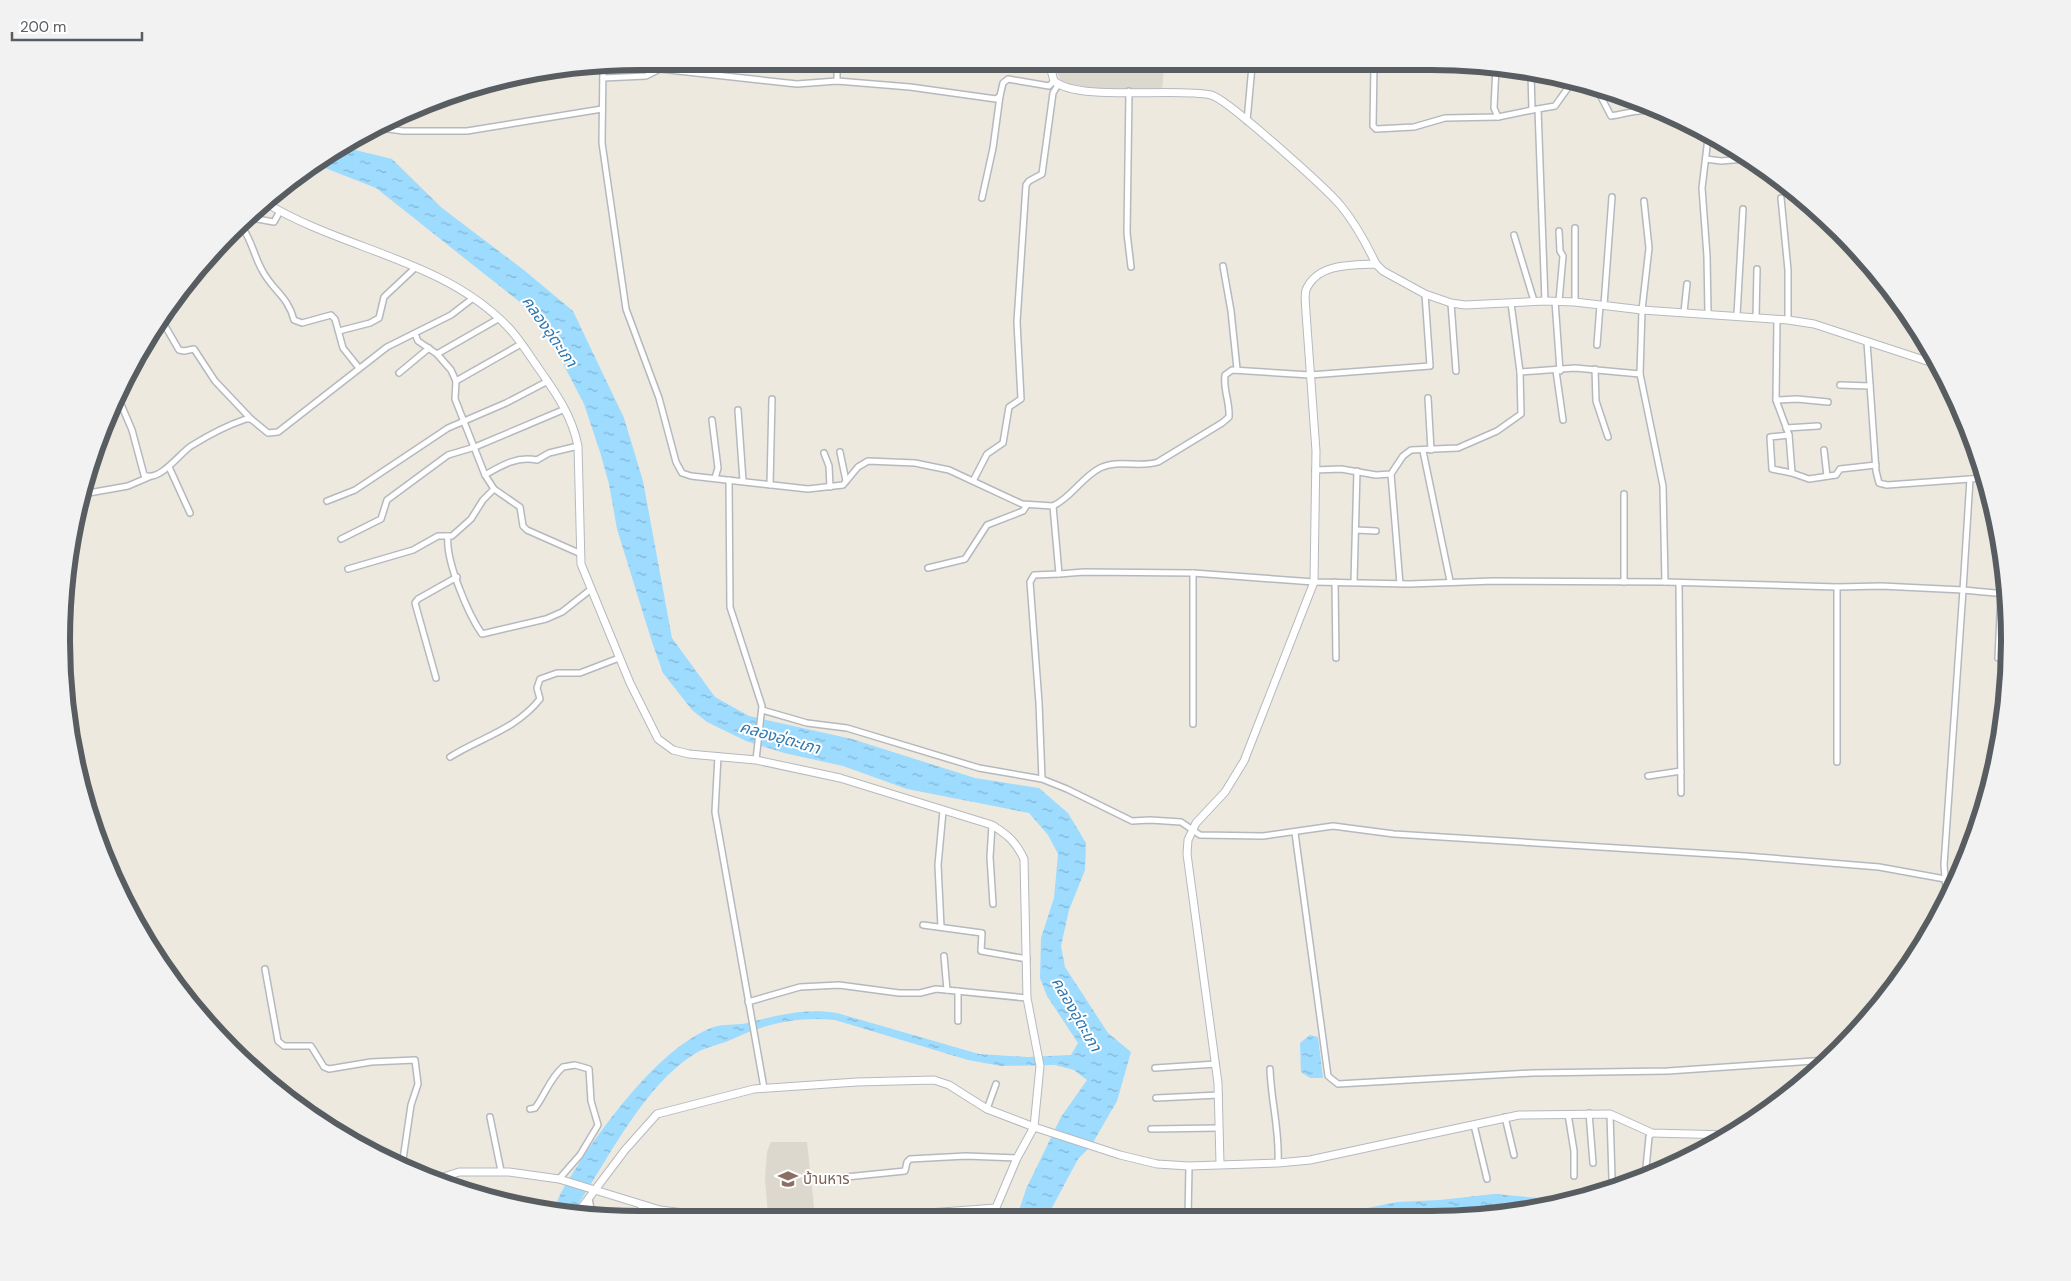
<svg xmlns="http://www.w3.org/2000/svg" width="2071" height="1281" font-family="'DM Sans','Noto Sans Thai',sans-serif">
<defs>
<pattern id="water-ripples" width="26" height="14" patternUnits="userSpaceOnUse" patternTransform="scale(1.25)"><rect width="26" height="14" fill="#9ddbff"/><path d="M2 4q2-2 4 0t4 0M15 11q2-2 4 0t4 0" fill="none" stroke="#83b5d2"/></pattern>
</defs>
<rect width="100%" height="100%" fill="#ede9df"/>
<!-- education -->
<g fill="#dcd8ce">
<polygon points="1055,66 1164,66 1162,92 1081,91 1062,84"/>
<polygon points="771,1142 807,1142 815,1216 768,1216 765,1178 767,1152"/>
</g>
<!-- water -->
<g fill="url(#water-ripples)">
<path d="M343 147 392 159 442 208 525 271 573 311 624 418 643 481 672 638 715 697 749 716 852 739 975 778 1039 788 1068 813 1086 843 1085 870 1069 910 1061 946 1065 967 1108 1033 1131 1052 1117 1101 1091 1146 1078 1159 1047 1217H1017L1026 1189 1061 1117 1087 1080 1074 1070 1055 1065 1001 1066 968 1060 835 1020C800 1016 767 1023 735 1038 723 1044 708 1046 696 1053 641 1087 607 1163 571 1215L552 1211C556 1205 558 1198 562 1191 592 1140 655 1050 711 1028 724 1023 735 1026 748 1023 778 1015 806 1008 837 1013L979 1054 1027 1057 1071 1055 1078 1043 1047 996 1040 978 1041 938 1054 898 1058 854 1048 835 1029 813 907 789 843 766 784 753 746 741 707 722 692 710 663 673 652 642 617 529 609 484 600 452 584 404 553 344 521 303 376 188 315 164Z"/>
<polygon points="1310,1035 1318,1037 1323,1078 1310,1078 1301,1072 1300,1043"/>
<polygon points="1494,1194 1539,1198 1559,1203 1469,1218 1318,1218 1397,1202 1440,1200"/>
</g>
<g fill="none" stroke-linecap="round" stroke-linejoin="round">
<defs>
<g id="street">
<path d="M603 66 602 143 626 309 659 398 676 462 682 473 691 476 808 489 843 485 858 467 868 461 915 463 949 470 1022 504 1053 506C1071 498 1082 477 1100 468 1118 459 1140 468 1158 462L1222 423 1229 417C1230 402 1223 390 1225 375L1232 370 1310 375 1430 366 1425 294"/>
<polyline points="1374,66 1373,126 1376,129 1414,127 1445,118 1498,117"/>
<polyline points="1496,66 1494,108 1498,117 1532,110"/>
<polyline points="1531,73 1532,110 1555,106 1570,85 1574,84"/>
<polyline points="603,78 646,76 660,69 797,84 837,81 910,87 996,99 1000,96 1003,83 1008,79 1049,86 1054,81"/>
<polyline points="837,81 837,66"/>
<polyline points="1129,91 1127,233 1131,267"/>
<path d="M1598 91 1611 116C1629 113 1648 107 1666 113"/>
<polyline points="1538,109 1545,301"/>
<polyline points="1247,121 1252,66"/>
<polyline points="374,127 403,131 467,131 602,109"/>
<polyline points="1706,159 1721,161 1745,159"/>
<polyline points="982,198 993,148 1000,96"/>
<polyline points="1781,198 1788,270 1788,320"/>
<polyline points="251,218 274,222 280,211"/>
<path d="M242 227C252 241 254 256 262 270 272 290 288 296 294 320L302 323 331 315 335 319 343 348 359 368"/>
<polyline points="1559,231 1560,251 1563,256 1559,301"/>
<polyline points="1514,235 1534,301"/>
<polyline points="1223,266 1231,311 1237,369"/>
<polyline points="1555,301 1560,371"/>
<polyline points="1575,302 1575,228"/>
<polyline points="1451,303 1456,371"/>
<polyline points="1604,305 1612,197"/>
<polyline points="1684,312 1687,284"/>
<polyline points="1708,313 1707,256 1702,188 1708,138"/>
<polyline points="1737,315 1743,209"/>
<polyline points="1756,317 1757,269"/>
<polyline points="161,319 179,350 184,351 194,349 215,381 251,419"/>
<polyline points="1777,319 1776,400 1789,435 1792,473 1809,479 1836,475 1840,469 1876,465"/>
<polyline points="339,331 370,323 379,318 384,297 416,267"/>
<polyline points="415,334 418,341 437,354 451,370 456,381 455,399 485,475 494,489 520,507 523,526 527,530 579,553"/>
<polyline points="1867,342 1876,471 1879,483 1887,485 1970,479"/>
<polyline points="1597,345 1600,305"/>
<polyline points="437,354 498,319"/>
<polyline points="1595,369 1596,401 1608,437"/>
<polyline points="1556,371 1563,420"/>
<polyline points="1520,372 1575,368 1640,374 1642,310 1649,248 1644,201"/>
<polyline points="399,373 429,348"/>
<polyline points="1640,374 1663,486 1665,582"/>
<polyline points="456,381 521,344"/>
<polyline points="1840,385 1870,386"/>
<path d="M117 395 132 430 144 475C159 483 180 453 191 446 207 436 228 425 246 419H251L268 433 278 432 387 347 451 315 473 298"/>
<polyline points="1428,398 1431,450"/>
<polyline points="1776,400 1797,399 1828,402"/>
<polyline points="738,410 743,481"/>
<polyline points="712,420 718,468 715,478"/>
<polyline points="1786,428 1818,426"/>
<polyline points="1789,435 1770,437 1772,469 1792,473"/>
<polyline points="1824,450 1827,476"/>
<polyline points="1423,451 1450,581"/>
<polyline points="840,452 846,481"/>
<polyline points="824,453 829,466 830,487"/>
<polyline points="169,467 190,513"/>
<polyline points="1315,470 1341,469 1376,475 1391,474 1403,456 1411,450 1458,448 1497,431 1521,414 1520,372 1511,303"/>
<polyline points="1391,474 1400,584"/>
<path d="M485 475C502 465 517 456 537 460L549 453 578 446"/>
<polyline points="729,480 730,607 762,706 756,760"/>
<polyline points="973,481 987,454 1003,443 1009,407 1021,399 1017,322 1026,185 1029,181 1042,174 1053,93 1058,85"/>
<polyline points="770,485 772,399"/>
<polyline points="83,494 128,486 149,477"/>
<polyline points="327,501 355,490 448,428 506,403 548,381"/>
<polyline points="1053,506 1059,574 1084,572 1193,573"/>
<polyline points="1356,530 1376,531"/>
<path d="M448 536C445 560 468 614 482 634L546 619 562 612 590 590"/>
<polyline points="341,539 381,519 387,500 448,455 475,447 565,409"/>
<polyline points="928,568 965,559 987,525 1023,511 1027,505"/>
<polyline points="348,569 413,550 438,536 452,536 471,519 483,500 494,489"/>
<polyline points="1335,582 1336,658"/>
<polyline points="1354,582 1357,471"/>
<polyline points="1624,582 1624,494"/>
<polyline points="1679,583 1681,793"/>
<polyline points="1837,587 1837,762"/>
<polyline points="1998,658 2001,593"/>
<polyline points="436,678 415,603 418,599 457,577"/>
<polyline points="762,710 807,723 847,728 979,768 1042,779 1067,789 1132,821 1150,820 1181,822 1200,835 1263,836 1333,826 1394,834 1745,856 1879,867 1956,881"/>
<polyline points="1193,724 1193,573 1314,582 1409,584 1494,581 1665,582 1837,587 1881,586 1963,590 1970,479 1985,478"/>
<polyline points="718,756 715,812 764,1088"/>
<path d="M450 757C482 737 515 730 540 699L537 688 540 679 557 673H580L619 658"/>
<polyline points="1648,776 1681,771"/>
<polyline points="1042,779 1039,703 1030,582 1034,575 1059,574"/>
<polyline points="992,825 990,857 993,904"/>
<polyline points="1295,833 1328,1076 1338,1084 1532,1073 1668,1071 1827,1060"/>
<polyline points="1947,902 1944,865 1963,590 2006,594"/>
<polyline points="923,925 982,933 981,951 1027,959"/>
<polyline points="941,927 938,865 943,811"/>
<polyline points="944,956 947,990"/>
<polyline points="265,969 278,1041 284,1046 311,1046 324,1067 329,1069 371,1062 415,1060 418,1084 411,1105 402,1166"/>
<polyline points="748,1002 800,987 839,985 899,993 920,993 936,989 1027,998"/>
<polyline points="958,1021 958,991"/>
<polyline points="1155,1068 1216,1064"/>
<path d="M1270 1069C1271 1101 1280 1132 1278 1163"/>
<polyline points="1156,1098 1219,1095"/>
<path d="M530 1109 535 1108C545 1095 550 1078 563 1067L575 1065 589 1069 591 1101 598 1125 580 1155 559 1179"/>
<polyline points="987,1109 996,1084"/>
<polyline points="1589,1113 1593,1163"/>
<polyline points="1568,1114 1574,1151 1574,1176"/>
<polyline points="1610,1114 1612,1178"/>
<polyline points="490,1117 501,1171"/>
<polyline points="1505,1117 1514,1155"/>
<polyline points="1474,1125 1487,1179"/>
<polyline points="1151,1129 1219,1128"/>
<polyline points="1646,1168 1649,1137 1652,1133"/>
<polyline points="846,1177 905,1171 907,1162 910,1159 966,1156 1017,1158"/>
<polyline points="589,1198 592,1215"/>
<polyline points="641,1215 641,1205"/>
<polyline points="1188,1217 1189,1166"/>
</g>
<g id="secondary">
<path d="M1050 66 1054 81C1079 102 1174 87 1211 95 1226 98 1327 189 1341 206 1355 223 1366 243 1376 264"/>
<path d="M266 203C343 250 442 259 507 326 519 338 529 355 539 369 556 393 572 416 578 446L581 564 630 683 658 739 673 750 689 754 756 760 840 778 992 825C1008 835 1016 842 1024 859L1027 998 1040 1066 1034 1127 987 1109 949 1085 934 1080 857 1082 754 1089 657 1114 625 1150 576 1215"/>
<path d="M1220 1164 1218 1083 1187 854 1188 840 1196 823 1225 792 1244 761 1314 582 1316 451 1306 313C1306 306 1304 296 1306 290 1317 263 1352 265 1376 264L1383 271 1425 294 1451 303 1465 305 1545 301 1575 302 1642 310 1788 320 1814 324 1939 365"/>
<polyline points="434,1180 459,1172 509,1172 559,1179 660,1210 700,1215"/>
<polyline points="888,1216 996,1208"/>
<polyline points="992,1217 1017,1158 1034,1127 1120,1155 1157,1164 1189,1166 1278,1163 1310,1160 1519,1115 1610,1114 1652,1133 1730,1135"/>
</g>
</defs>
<!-- street casing -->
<use href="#street" stroke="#b5b9be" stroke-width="8"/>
<!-- secondary casing -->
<use href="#secondary" stroke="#b5bac0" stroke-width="9"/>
<!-- street -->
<use href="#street" stroke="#fff" stroke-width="5"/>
<!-- secondary -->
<use href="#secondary" stroke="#fff" stroke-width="7"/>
</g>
<!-- icons -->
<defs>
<symbol id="school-bare" viewBox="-9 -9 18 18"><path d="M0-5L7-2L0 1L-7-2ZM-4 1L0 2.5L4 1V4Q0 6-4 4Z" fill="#8d6e63" stroke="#fff" stroke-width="2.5" paint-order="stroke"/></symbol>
</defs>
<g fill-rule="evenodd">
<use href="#school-bare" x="774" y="1165" width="28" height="28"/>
</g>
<g text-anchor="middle" stroke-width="4" stroke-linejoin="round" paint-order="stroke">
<!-- education labels -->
<g font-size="15" fill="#785e54" stroke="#fff" text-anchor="start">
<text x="803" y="1184">บ้านหาร</text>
</g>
<!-- water labels -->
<g font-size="16" font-style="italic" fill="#3077b0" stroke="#fff">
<text transform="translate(550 331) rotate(55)" y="6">คลองอุ่ตะเภา</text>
<text transform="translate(780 737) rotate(16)" y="6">คลองอุ่ตะเภา</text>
<text transform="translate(1077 1014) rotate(60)" y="6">คลองอุ่ตะเภา</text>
</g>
</g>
<!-- crop -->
<path d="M0 0H2071V1281H0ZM640 70H1431A570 570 0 0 1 2001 640V641A570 570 0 0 1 1431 1211H640A570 570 0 0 1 70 641V640A570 570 0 0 1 640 70Z" fill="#f2f2f2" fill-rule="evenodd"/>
<path fill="none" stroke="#585d62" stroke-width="6" d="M640 70H1431A570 570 0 0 1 2001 640V641A570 570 0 0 1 1431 1211H640A570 570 0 0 1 70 641V640A570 570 0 0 1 640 70Z"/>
<!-- scale -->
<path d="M12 32v8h130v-8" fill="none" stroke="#585d62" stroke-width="2.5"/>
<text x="20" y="32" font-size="15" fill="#585d62" stroke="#ffffff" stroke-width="4" paint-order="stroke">200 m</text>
</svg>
